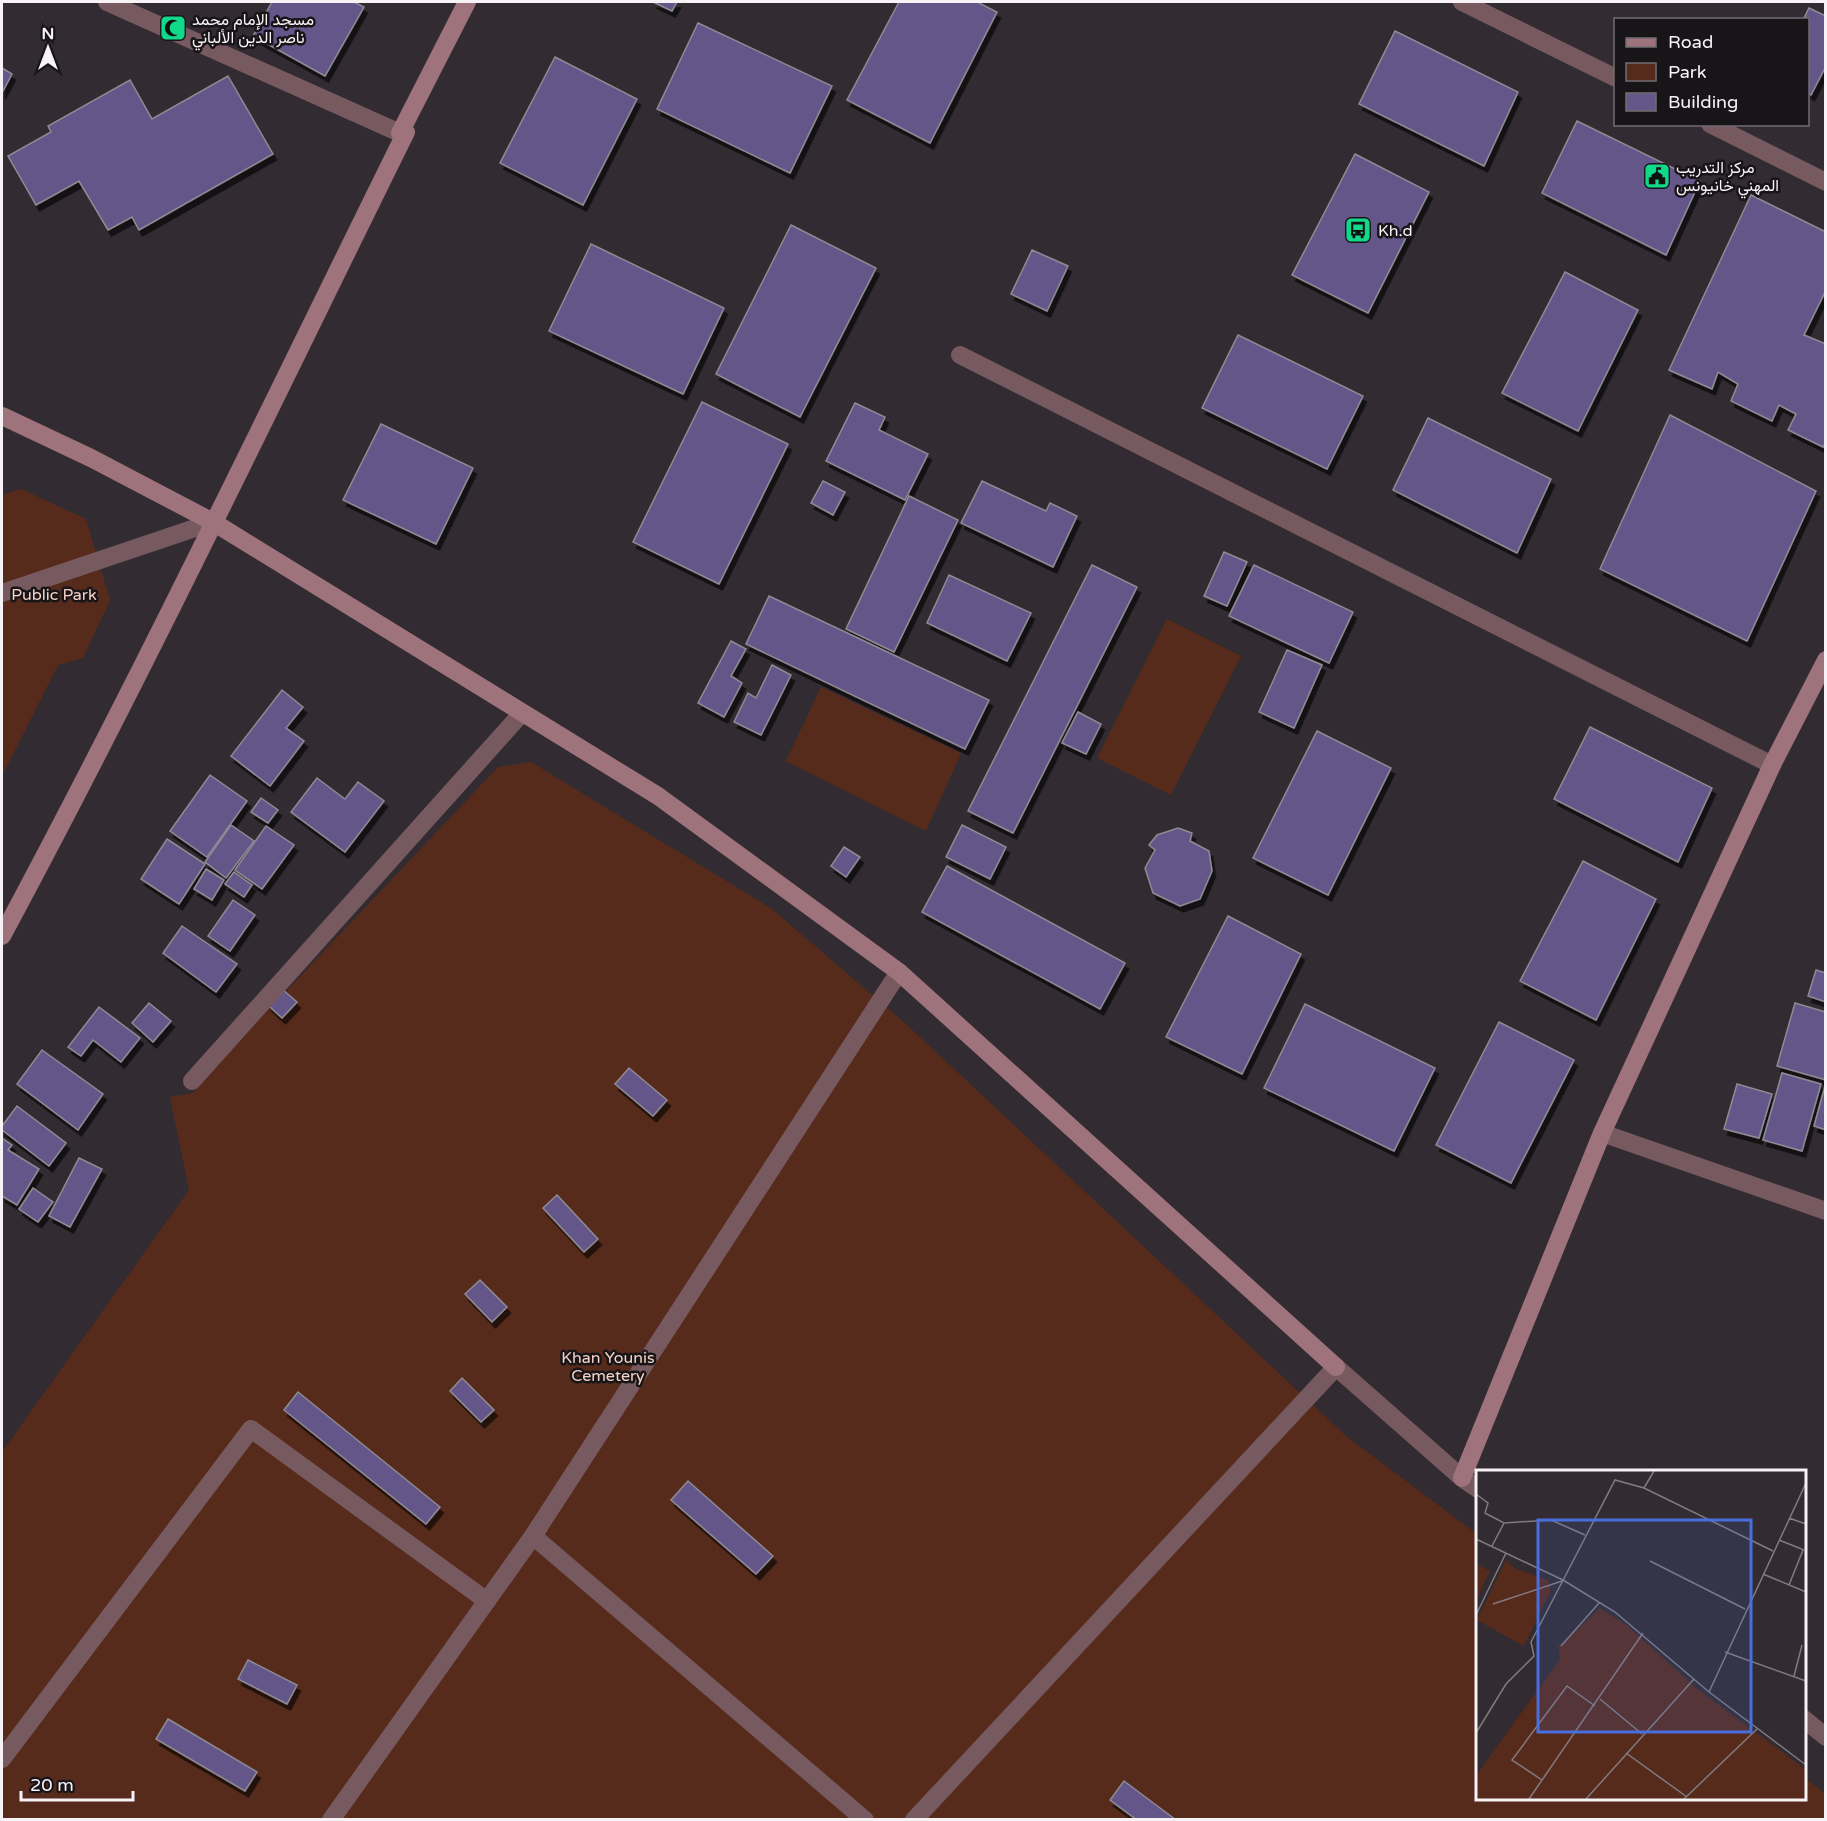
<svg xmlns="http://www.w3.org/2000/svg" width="1827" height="1821" font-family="'Varela Round',Vazirmatn,sans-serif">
<defs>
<filter id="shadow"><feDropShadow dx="3.5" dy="6" stdDeviation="0" flood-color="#0009"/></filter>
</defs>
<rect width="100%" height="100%" fill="#322b31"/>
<!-- green -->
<g fill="#572b1b">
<polygon points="21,489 86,519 110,600 83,658 58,665 2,776 2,495"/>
<polygon points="1167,619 1241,656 1171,795 1097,758"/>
<polygon points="821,687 961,753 926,831 786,761"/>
<polygon points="531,762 772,909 906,1024 1346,1436 1477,1534 1478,1798 1804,1798 1805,1778 1826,1794 1825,1820 2,1820 2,1452 189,1190 170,1097 193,1093 235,1045 498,767"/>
</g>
<!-- building -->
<g fill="#65568a" stroke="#8d8b94" stroke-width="1.5" filter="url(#shadow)">
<polygon points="272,2 354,2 364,7 325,76 253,36"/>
<polygon points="653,2 677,2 672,11"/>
<polygon points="899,2 977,2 997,12 930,143 847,100"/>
<polygon points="1809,8 1826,16 1826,66 1811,95 1808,93 1808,20 1803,20"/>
<polygon points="698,23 832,86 790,173 657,109"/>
<polygon points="1395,31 1518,92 1484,166 1359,104"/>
<polygon points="555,57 637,99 583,205 500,163"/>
<polygon points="2,68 12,74 2,93"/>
<polygon points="228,76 273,154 139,230 132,217 108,230 79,181 36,205 8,156 51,132 48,126 130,80 152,119"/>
<polygon points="1577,121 1700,181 1666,255 1542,193"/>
<polygon points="1355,154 1429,192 1368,313 1292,275"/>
<polygon points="1751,195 1826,232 1826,290 1804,335 1826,344 1826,442 1823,447 1788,430 1796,414 1779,405 1772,421 1731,401 1738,384 1718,372 1712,389 1669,370"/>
<polygon points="791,225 876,268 800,417 716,374"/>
<polygon points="591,244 724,308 683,394 549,331"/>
<polygon points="1032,250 1068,266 1047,311 1011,294"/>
<polygon points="1565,272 1638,310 1578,431 1502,393"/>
<polygon points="1238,335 1363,396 1327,469 1202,408"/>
<polygon points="702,402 788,444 719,584 633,542"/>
<polygon points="855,403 885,417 879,430 928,454 905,500 826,461"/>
<polygon points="1670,415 1816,491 1747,641 1600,569"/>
<polygon points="1428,418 1551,479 1517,553 1393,490"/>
<polygon points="381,424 473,468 436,544 343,500"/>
<polygon points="823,481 845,492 833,515 811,503"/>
<polygon points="982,481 1046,511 1050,503 1077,516 1053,567 961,523"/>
<polygon points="909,496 958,520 894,652 846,629"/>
<polygon points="1224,552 1247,562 1227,606 1204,596"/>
<polygon points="1092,565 1137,587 1013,833 968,811"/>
<polygon points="1254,565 1353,612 1329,663 1229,616"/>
<polygon points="949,575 1031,613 1007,661 927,623"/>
<polygon points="769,596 989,700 965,749 746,644"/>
<polygon points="731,641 746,649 731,676 742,683 724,717 698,703"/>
<polygon points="1287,650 1322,665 1294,728 1259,712"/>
<polygon points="772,665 791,675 761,735 734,722 748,693 756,698"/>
<polygon points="282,690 303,707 286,728 304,741 270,786 231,756"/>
<polygon points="1078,712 1101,724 1086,754 1062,743"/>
<polygon points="1590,727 1712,788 1678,862 1554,799"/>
<polygon points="1317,731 1391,768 1328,895 1253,858"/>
<polygon points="210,775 247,801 207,857 170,831"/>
<polygon points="317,778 345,799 358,782 384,801 345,852 291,812"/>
<polygon points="261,798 278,810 268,823 251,812"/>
<polygon points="231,825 254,841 226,878 205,862"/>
<polygon points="962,825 1006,847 990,879 946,857"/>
<polygon points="266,826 294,845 262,889 235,870"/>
<polygon points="1178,828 1192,833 1190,841 1209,851 1212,871 1200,899 1180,906 1153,893 1145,868 1155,850 1149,845 1157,835"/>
<polygon points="167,839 205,864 179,904 141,879"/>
<polygon points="844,847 860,857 846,877 831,866"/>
<polygon points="1583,861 1656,899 1596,1020 1520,981"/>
<polygon points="947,866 1125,963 1100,1009 922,912"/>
<polygon points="206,869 224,880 212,900 194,889"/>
<polygon points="234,872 252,885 244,897 225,884"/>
<polygon points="233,900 255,915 230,951 208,936"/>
<polygon points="1228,916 1301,954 1242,1074 1166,1037"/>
<polygon points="182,926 237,964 216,992 163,953"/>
<polygon points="1816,970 1826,973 1826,1002 1808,996"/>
<polygon points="282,989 297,1002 282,1018 268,1005"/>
<polygon points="149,1003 171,1021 153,1042 132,1023"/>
<polygon points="1795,1003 1826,1012 1826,1080 1777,1066"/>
<polygon points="1305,1004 1435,1068 1394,1151 1264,1088"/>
<polygon points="99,1007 140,1038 121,1062 93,1040 81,1056 68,1047"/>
<polygon points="1499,1022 1574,1060 1511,1183 1436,1145"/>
<polygon points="42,1050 103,1094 78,1130 17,1084"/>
<polygon points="629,1068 667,1100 653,1116 615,1084"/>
<polygon points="1782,1073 1821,1084 1802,1151 1763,1140"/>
<polygon points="1737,1084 1772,1094 1759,1138 1724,1129"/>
<polygon points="1825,1086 1826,1086 1826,1130 1814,1126"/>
<polygon points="17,1106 66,1143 49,1166 2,1130 2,1126"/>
<polygon points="2,1138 12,1145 8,1150 39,1169 17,1205 2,1196"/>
<polygon points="79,1158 102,1169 70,1227 49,1216"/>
<polygon points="33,1188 53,1202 38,1222 19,1209"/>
<polygon points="557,1195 598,1239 584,1252 543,1208"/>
<polygon points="480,1280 507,1307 492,1322 465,1294"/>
<polygon points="462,1378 494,1410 481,1422 450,1391"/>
<polygon points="298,1392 440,1507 426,1524 284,1410"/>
<polygon points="688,1481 773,1556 756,1574 671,1500"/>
<polygon points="248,1660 297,1685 287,1704 238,1679"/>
<polygon points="168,1719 257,1772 245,1791 156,1739"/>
<polygon points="1124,1781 1176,1820 1137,1820 1110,1800"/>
</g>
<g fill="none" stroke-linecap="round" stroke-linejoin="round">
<!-- lane -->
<g stroke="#765a60" stroke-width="18">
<polyline points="192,1081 522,713"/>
<polyline points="533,1536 865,1820"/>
<polyline points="2,1759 251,1429 487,1601"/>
<polyline points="331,1820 533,1536 899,972"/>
<polyline points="914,1820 1336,1367"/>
</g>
<!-- street -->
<g stroke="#765a60" stroke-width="18">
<polyline points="107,2 400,133"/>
<polyline points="1462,2 1616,78"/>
<polyline points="1710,124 1826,182"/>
<polyline points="960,355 1772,765"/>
<polyline points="2,593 213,522"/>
<polyline points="1602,1133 1826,1211"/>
<polyline points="1336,1367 1462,1478 1478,1489"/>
<polyline points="1804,1719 1826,1737"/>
</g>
<!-- secondary -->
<g stroke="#9e737b" stroke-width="18">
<polyline points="2,416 91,458 213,522 658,796 899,972 1336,1367"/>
<path d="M2 936C144 672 273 401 406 132L400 133 467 2"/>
<polyline points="1462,1478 1602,1133 1772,765 1826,660"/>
</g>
</g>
<!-- icons -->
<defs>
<symbol id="mosque-square" viewBox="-11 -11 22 22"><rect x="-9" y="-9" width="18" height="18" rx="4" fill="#10d98a" stroke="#181518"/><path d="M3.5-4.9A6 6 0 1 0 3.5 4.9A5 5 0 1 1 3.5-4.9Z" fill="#111"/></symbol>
<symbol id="civic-square" viewBox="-11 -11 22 22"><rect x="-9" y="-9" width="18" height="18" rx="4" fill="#10d98a" stroke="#181518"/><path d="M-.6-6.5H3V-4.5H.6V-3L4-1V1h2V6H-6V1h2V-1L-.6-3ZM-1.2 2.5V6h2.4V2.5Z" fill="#111"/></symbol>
<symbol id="bus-square" viewBox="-11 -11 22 22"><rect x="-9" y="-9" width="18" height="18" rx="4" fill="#10d98a" stroke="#181518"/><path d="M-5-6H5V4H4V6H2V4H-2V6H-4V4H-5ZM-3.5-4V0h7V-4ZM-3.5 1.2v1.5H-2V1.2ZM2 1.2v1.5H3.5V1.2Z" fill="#111"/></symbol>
</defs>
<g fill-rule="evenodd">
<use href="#mosque-square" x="158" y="13" width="30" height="30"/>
<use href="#civic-square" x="1642" y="161" width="30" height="30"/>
<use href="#bus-square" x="1343" y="215" width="30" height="30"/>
</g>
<g text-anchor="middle" stroke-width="5" stroke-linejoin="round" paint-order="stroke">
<!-- poi labels -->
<g font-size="16" fill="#f7f2f6" stroke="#181518" text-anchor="start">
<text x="192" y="25">مسجد الإمام محمد<tspan x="192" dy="18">ناصر الدين الألباني</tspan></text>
<text x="1676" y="173">مركز التدريب<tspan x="1676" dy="18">المهني خانيونس</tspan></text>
<text x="1378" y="236">Kh.d</text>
</g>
<!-- park labels -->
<g font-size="16" fill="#f6d2c5" stroke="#181518">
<text x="54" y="600">Public Park</text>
<text x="608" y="1363">Khan Younis<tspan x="608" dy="18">Cemetery</tspan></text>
</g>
</g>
<!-- overview -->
<g transform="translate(1476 1470)">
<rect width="330" height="330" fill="#322b31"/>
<path d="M30 90 38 98 72 110 75 120 48 176 1 150ZM0 94 14 101 0 130ZM124 138 152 156 219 217 330 300V329H0V306L84 189 82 177Z" fill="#572b1b"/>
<path fill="none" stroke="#817b80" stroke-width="1.5" d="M168 18 178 1M0 24 12 33 9 43 28 53 75 50 109 65M313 48 330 54M0 69 87 110 139 142 233 222 330 295M303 70 328 80M16 76 28 53M174 91 269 139M287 104 330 122M313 115 327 80M17 134 86 111M0 145 30 83M85 176 123 133M249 182 330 211M318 206 326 175M233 222 330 13M124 229 166 264M0 263 30 214 58 186 55 172 139 10 168 18 297 81M150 283 211 327M66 310 36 290 91 216 119 236M53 329 167 163M110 329 218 209M208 329 282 258"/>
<path fill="#496fde" fill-opacity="0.15" stroke="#496fde" stroke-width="3" d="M62 50H275V262H62Z"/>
<rect width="330" height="330" fill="none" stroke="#f7f2f6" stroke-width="3"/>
</g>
<!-- border -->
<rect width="1827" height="1821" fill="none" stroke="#f7f2f6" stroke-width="6"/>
<!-- legend -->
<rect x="1614" y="18" width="195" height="108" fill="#181518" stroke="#716d71" stroke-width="1.5"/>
<rect x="1626" y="38" width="30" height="9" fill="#9e737b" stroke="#716d71" stroke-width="1.5"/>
<text x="1668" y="48" font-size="18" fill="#f7f2f6">Road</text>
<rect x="1626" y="63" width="30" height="18" fill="#572b1b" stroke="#716d71" stroke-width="1.5"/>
<text x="1668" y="78" font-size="18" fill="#f7f2f6">Park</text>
<rect x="1626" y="93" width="30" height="18" fill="#65568a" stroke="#716d71" stroke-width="1.5"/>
<text x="1668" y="108" font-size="18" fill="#f7f2f6">Building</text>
<!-- north arrow -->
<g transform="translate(48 48)" stroke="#181518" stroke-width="4.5" paint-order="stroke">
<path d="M0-4.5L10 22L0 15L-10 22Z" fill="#f7f2f6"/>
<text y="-9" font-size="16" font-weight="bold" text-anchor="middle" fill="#f7f2f6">N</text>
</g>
<!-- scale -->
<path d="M21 1791v9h112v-9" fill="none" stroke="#f7f2f6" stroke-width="3"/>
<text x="30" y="1791" font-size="18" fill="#f7f2f6" stroke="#181518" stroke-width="4.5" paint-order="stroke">20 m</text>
</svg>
